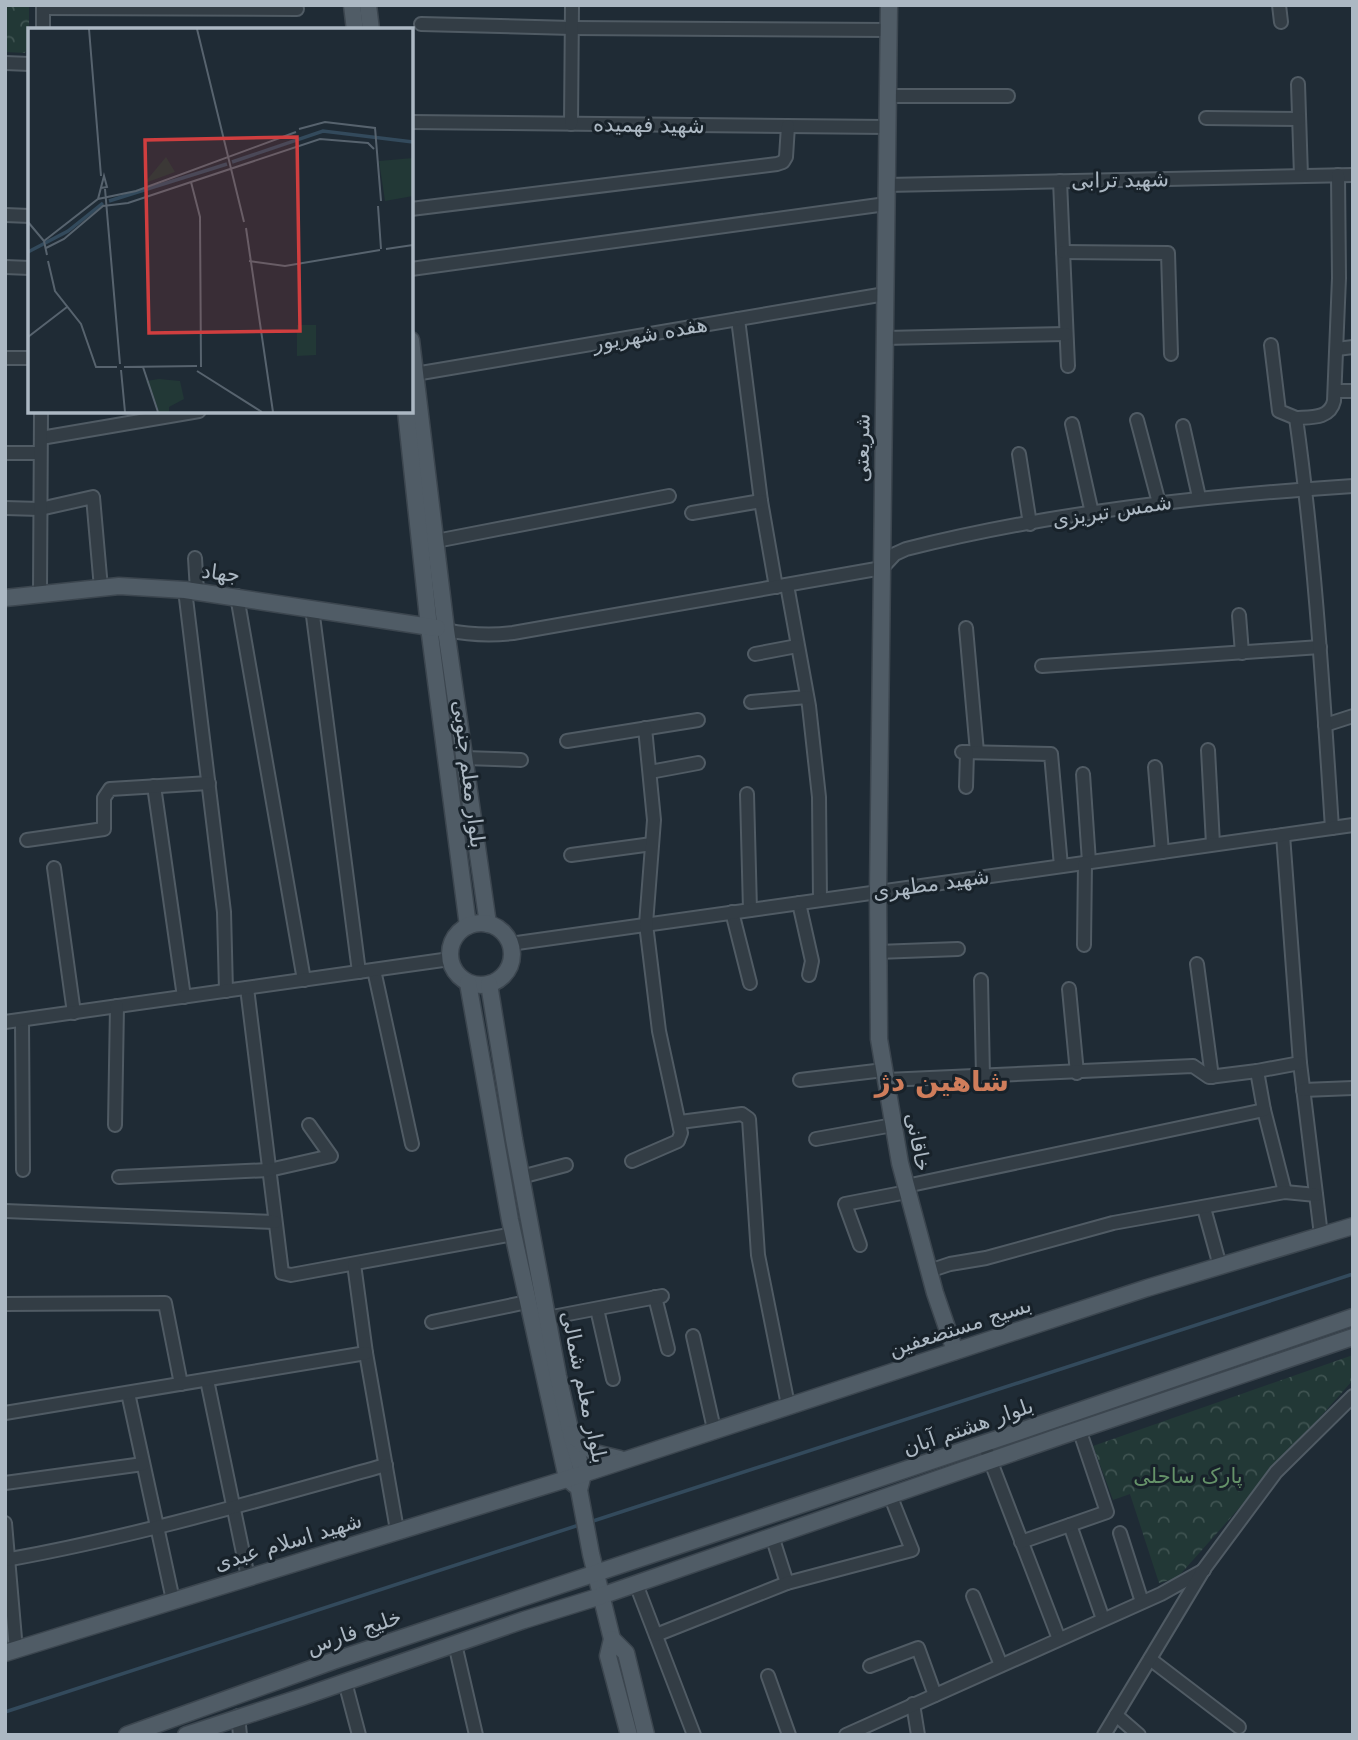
<svg xmlns="http://www.w3.org/2000/svg" width="1358" height="1740" font-family="'DejaVu Sans',Cairo,sans-serif">
<defs>
<pattern id="forest-crowns" width="20" height="18" patternUnits="userSpaceOnUse" patternTransform="scale(1.75)"><rect width="20" height="18" fill="#223836"/><path d="M2 6a3 3 0 1 1 6 0M12 15a3 3 0 1 1 6 0" fill="none" stroke="#3f5351"/></pattern>
</defs>
<rect width="100%" height="100%" fill="#1f2b35"/>
<!-- forest -->
<g fill="url(#forest-crowns)">
<polygon points="5,5 29,5 29,43 25,53 5,52"/>
<polygon points="1353,1355 1353,1380 1177,1578 1159,1583 1130,1494 1113,1500 1093,1446"/>
</g>
<g fill="none" stroke-linecap="round" stroke-linejoin="round">
<!-- stream -->
<g stroke="#334a5c" stroke-width="3.5">
<polyline points="590,1522 1353,1274"/>
<polyline points="5,1712 582,1524"/>
</g>
<defs>
<g id="minor">
<polyline points="1279,5 1281,22"/>
<polyline points="43,8 297,9"/>
<polyline points="421,24 572,28 889,30"/>
<polyline points="43,30 43,5"/>
<polyline points="5,63 30,64"/>
<polyline points="1298,84 1301,176"/>
<polyline points="888,96 1008,96"/>
<polyline points="1206,118 1299,119"/>
<polyline points="411,122 887,127"/>
<polyline points="571,124 572,5"/>
<polyline points="1060,181 1068,366"/>
<polyline points="887,185 1353,175"/>
<polyline points="411,209 777,164 783,162 786,157 788,126"/>
<polyline points="5,215 30,216"/>
<polyline points="1063,252 1168,253 1171,354"/>
<polyline points="5,267 30,268"/>
<polyline points="411,269 886,204"/>
<polyline points="738,319 761,501 776,587"/>
<polyline points="885,338 1066,334"/>
<polyline points="1271,345 1279,411 1296,418"/>
<polyline points="1337,349 1353,347"/>
<polyline points="5,358 30,358"/>
<polyline points="415,374 885,294"/>
<polyline points="1335,391 1353,391"/>
<polyline points="1137,420 1159,503"/>
<polyline points="1072,424 1092,513"/>
<polyline points="1183,426 1199,497"/>
<polyline points="41,438 199,411"/>
<polyline points="5,453 40,453"/>
<polyline points="1019,454 1030,524"/>
<polyline points="5,508 40,509 93,497 101,588"/>
<polyline points="692,513 761,501"/>
<polyline points="436,541 669,496"/>
<polyline points="195,558 197,591"/>
<polyline points="787,585 809,706 819,797 820,900"/>
<polyline points="185,590 224,912 226,991"/>
<polyline points="40,594 41,411"/>
<polyline points="237,596 304,980"/>
<polyline points="312,608 359,972"/>
<polyline points="1239,615 1242,653"/>
<polyline points="966,628 977,752"/>
<path d="M446 630C470 635 489 636 513 633L882 568 895 554 906 549C1052 512 1203 496 1353 486"/>
<polyline points="755,654 797,646"/>
<polyline points="1042,666 1320,647"/>
<polyline points="751,702 807,697"/>
<polyline points="1325,725 1353,716"/>
<polyline points="567,741 698,720"/>
<polyline points="1208,750 1213,844"/>
<polyline points="962,752 1051,754 1061,866"/>
<polyline points="465,758 521,760"/>
<polyline points="1155,767 1162,852"/>
<polyline points="650,772 698,763"/>
<polyline points="1083,774 1089,862"/>
<polyline points="154,786 184,997"/>
<polyline points="966,787 967,752"/>
<polyline points="747,794 750,910"/>
<path d="M1332 828C1323 691 1315 554 1296 418 1311 417 1330 419 1334 401L1339 278 1338 175"/>
<polyline points="1283,835 1300,1063 1321,1235"/>
<polyline points="27,840 104,829 104,798 110,789 209,783"/>
<polyline points="571,855 652,844"/>
<polyline points="54,868 74,1013"/>
<polyline points="799,903 812,961 809,975"/>
<polyline points="732,912 750,983"/>
<polyline points="510,944 1353,825"/>
<polyline points="1084,945 1085,863"/>
<polyline points="877,952 958,949"/>
<polyline points="1197,964 1212,1077"/>
<polyline points="374,970 412,1144"/>
<polyline points="981,980 983,1076"/>
<polyline points="247,988 282,1273 291,1275 513,1234"/>
<polyline points="1069,989 1077,1073"/>
<polyline points="22,1020 23,1170"/>
<polyline points="5,1022 450,959"/>
<polyline points="800,1080 884,1070"/>
<polyline points="886,1080 1193,1066 1209,1077 1257,1071 1300,1063"/>
<polyline points="1303,1090 1353,1088"/>
<polyline points="1264,1110 1285,1192"/>
<polyline points="680,1122 742,1114 749,1119 758,1255 788,1405"/>
<polyline points="115,1125 117,1006"/>
<polyline points="816,1139 893,1125"/>
<polyline points="632,1161 678,1141 681,1133 659,1031 646,924 654,820 645,728"/>
<polyline points="119,1177 269,1170 331,1156 309,1125"/>
<polyline points="521,1177 566,1165"/>
<polyline points="906,1186 1264,1110 1257,1071"/>
<polyline points="1204,1208 1220,1266"/>
<polyline points="5,1211 275,1222"/>
<polyline points="860,1245 845,1204 907,1192"/>
<polyline points="354,1264 366,1353 397,1530"/>
<polyline points="929,1271 950,1264 986,1258 1113,1223 1285,1192 1316,1195"/>
<polyline points="655,1297 668,1349"/>
<polyline points="5,1304 165,1303 181,1384"/>
<polyline points="597,1309 613,1379"/>
<polyline points="547,1318 662,1296"/>
<polyline points="432,1322 527,1302"/>
<polyline points="693,1336 714,1429"/>
<polyline points="207,1380 248,1577"/>
<polyline points="128,1393 173,1600"/>
<polyline points="5,1413 366,1353"/>
<polyline points="984,1444 1059,1639"/>
<polyline points="5,1483 143,1464"/>
<polyline points="5,1523 16,1650"/>
<polyline points="1070,1525 1103,1619"/>
<polyline points="1120,1533 1142,1602"/>
<polyline points="772,1536 787,1583"/>
<polyline points="1021,1542 1107,1512 1079,1429"/>
<path d="M5 1560C134 1537 260 1500 386 1465"/>
<polyline points="636,1584 694,1735"/>
<polyline points="973,1596 1001,1665"/>
<polyline points="656,1635 787,1583 912,1550 890,1495"/>
<polyline points="455,1644 476,1735"/>
<polyline points="1150,1659 1239,1727"/>
<polyline points="870,1666 918,1648 935,1695"/>
<polyline points="768,1676 789,1735"/>
<polyline points="345,1682 359,1735"/>
<polyline points="913,1704 918,1735"/>
<polyline points="1116,1715 1139,1735"/>
<polyline points="238,1716 240,1735"/>
<polyline points="846,1735 1161,1594 1204,1570"/>
<polyline points="1104,1735 1204,1569 1276,1472 1353,1396"/>
</g>
<g id="major">
<polyline points="352,5 355,30"/>
<polyline points="368,5 371,30"/>
<polyline points="889,5 878,892 879,1039 900,1163 935,1293 955,1351"/>
<polyline points="411,340 446,630 488,924"/>
<polyline points="406,411 429,627 468,926"/>
<polyline points="5,598 119,586 185,590 437,628"/>
<circle cx="481" cy="954" r="31"/>
<polyline points="468,983 510,1220 567,1478 575,1485"/>
<polyline points="489,984 514,1139 558,1376 571,1434 583,1474 579,1490 591,1554 612,1639 608,1656 629,1735"/>
<polyline points="571,1434 595,1453 620,1459"/>
<polyline points="612,1639 626,1653 646,1735"/>
<polyline points="5,1653 583,1474 1147,1288 1353,1226"/>
<polyline points="127,1735 333,1661 1015,1433 1353,1317"/>
<polyline points="186,1735 302,1697 524,1620 601,1596 1061,1436 1353,1337"/>
</g>
</defs>
<!-- minor casing -->
<use href="#minor" stroke="#505b64" stroke-width="16"/>
<!-- major casing -->
<use href="#major" stroke="#3c464f" stroke-width="19"/>
<!-- minor -->
<use href="#minor" stroke="#333d45" stroke-width="12"/>
<!-- major -->
<use href="#major" stroke="#505c66" stroke-width="16"/>
</g>
<g text-anchor="middle" stroke-width="6" stroke-linejoin="round" paint-order="stroke">
<!-- street labels -->
<g font-size="21" fill="#acb8c3" stroke="#18222a">
<text transform="translate(649 125) rotate(1)" y="7">شهید فهمیده</text>
<text transform="translate(1120 180) rotate(-1)" y="7">شهید ترابی</text>
<text transform="translate(650 334) rotate(-10)" y="7">هفده شهریور</text>
<text transform="translate(862 448) rotate(-89)" y="7">شریعتی</text>
<text transform="translate(1112 511) rotate(-9)" y="7">شمس تبریزی</text>
<text transform="translate(221 573) rotate(7)" y="7">جهاد</text>
<text transform="translate(469 774) rotate(83)" y="7">بلوار معلم جنوبی</text>
<text transform="translate(931 884) rotate(-8)" y="7">شهید مطهری</text>
<text transform="translate(918 1142) rotate(79)" y="7">خاقانی</text>
<text transform="translate(960 1327) rotate(-18)" y="7">بسیج مستضعفین</text>
<text transform="translate(584 1387) rotate(78)" y="7">بلوار معلم شمالی</text>
<text transform="translate(968 1427) rotate(-19)" y="7">بلوار هشتم آبان</text>
<text transform="translate(288 1542) rotate(-17)" y="7">شهید اسلام عبدی</text>
<text transform="translate(354 1632) rotate(-19)" y="7">خلیج فارس</text>
</g>
<!-- park labels -->
<g font-size="21" fill="#659269" stroke="#18222a">
<text x="1188" y="1483">پارک ساحلی</text>
</g>
<!-- district labels -->
<g font-size="28" font-weight="bold" fill="#cf7d5b" stroke="#18222a">
<text x="942" y="1091">شاهین دژ</text>
</g>
</g>
<!-- overview -->
<g transform="translate(28 28)">
<rect width="385" height="385" fill="#1f2b35"/>
<path d="M138 129 147 144 117 155 118 153ZM288 297V327L269 328V297Z" fill="#223836"/>
<path d="M131 351 152 353 156 371 141 379V384H131L118 353Z" fill="#223836"/>
<path d="M385 130V168L357 173 351 133Z" fill="#223836"/>
<path fill="none" stroke="#334a5c" stroke-width="3.5" d="M204 134 295 103 385 114M81 173 199 136M0 224 40 203 75 175"/>
<path fill="none" stroke="#57636e" stroke-width="2" d="M61 1 73 148M169 1 216 194M271 101 297 94 347 100 353 173M163 154 172 189 173 339M77 161 92 336M70 171 76 148 79 159 73 160M350 178 353 221M0 194 16 213 19 227M218 200 245 384M16 213 70 171 108 163 268 104M18 220 36 211 75 178 100 175 292 111 340 115 346 121M358 221 385 217M20 233 27 263 53 296 68 339H89M221 233 257 238 352 222M0 309 39 279M96 339 169 338M115 339 130 384M93 342 97 384M169 343 234 384"/>
<path fill="#d03e3f" fill-opacity="0.15" stroke="#d03e3f" stroke-width="3.5" d="M269 109 272 303 121 305 117 112Z"/>
<rect width="385" height="385" fill="none" stroke="#acb8c3" stroke-width="3.5"/>
</g>
<!-- border -->
<rect width="1358" height="1740" fill="none" stroke="#acb8c3" stroke-width="14"/>
</svg>
